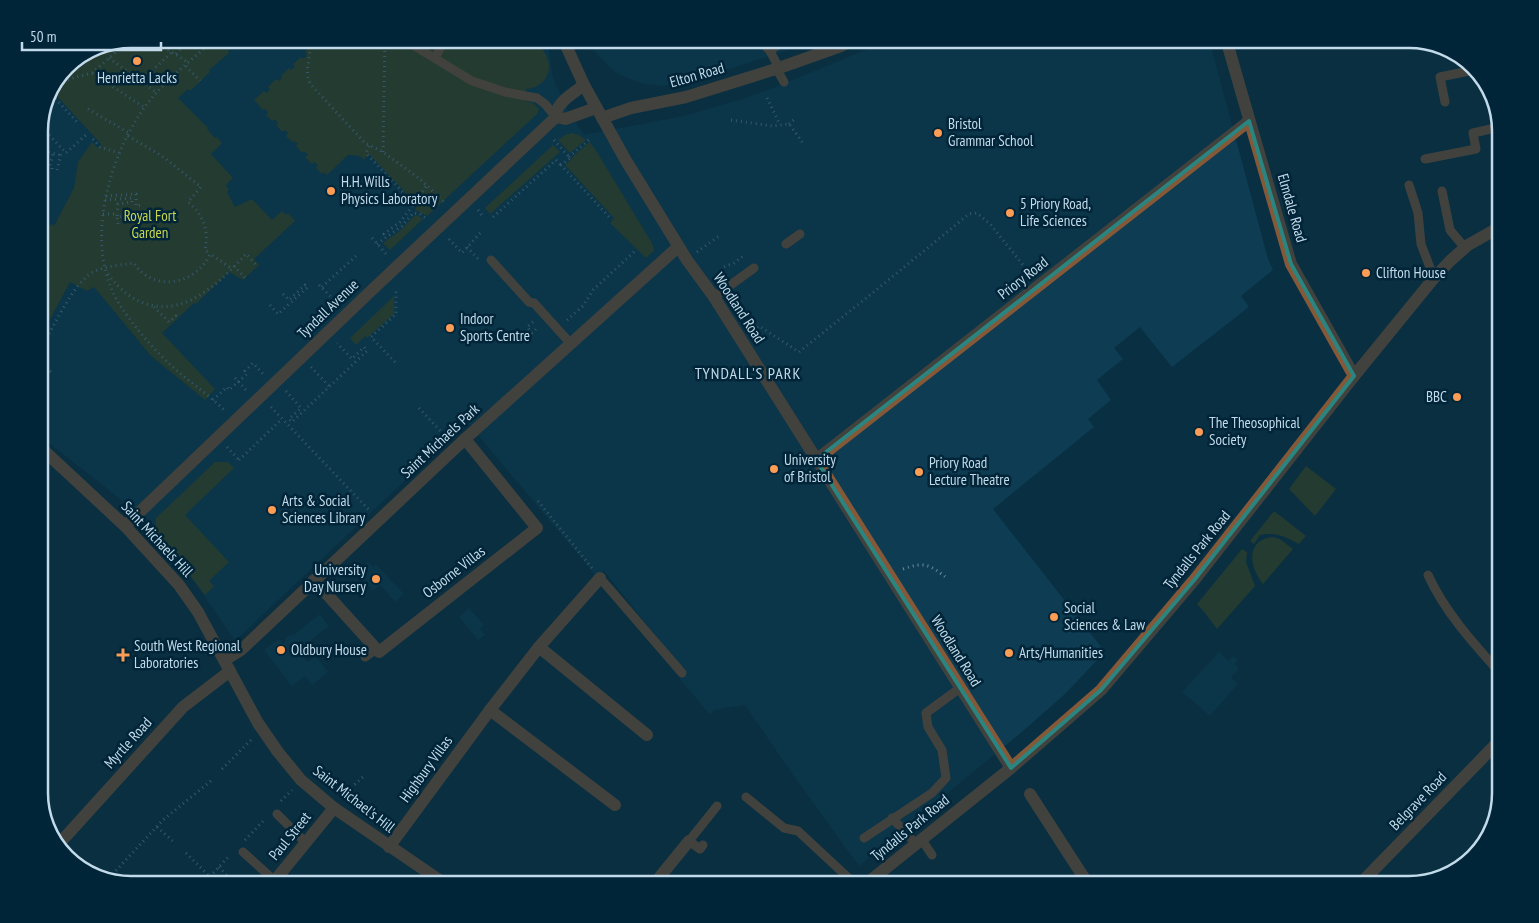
<svg xmlns="http://www.w3.org/2000/svg" width="1539" height="923" font-family="'PT Sans Narrow',sans-serif">
<rect width="100%" height="100%" fill="#092f42"/>
<!-- built -->
<g fill="#0e3c52">
<polygon points="130,39 547,39 553,78 570,114 584,135 683,116 742,99 773,88 892,39 1209,39 1268,259 1273,270 1241,296 1249,307 1172,367 1140,327 1114,348 1123,359 1097,380 1111,400 1088,419 1094,427 993,509 1105,652 1065,694 1022,732 859,866 795,778 745,705 714,710 710,715 679,678 685,672 604,571 596,576 467,422 235,641 173,551 125,503 39,435 39,125 66,65 96,46"/>
<polygon points="587,39 823,39 707,76 662,86 644,84 627,78 613,71 590,46"/>
<polygon points="368,562 373,567 376,564 404,594 395,602 380,585 373,591 357,573"/>
<polygon points="469,608 484,625 480,629 485,635 478,640 459,617"/>
<polygon points="320,614 329,626 298,651 307,662 316,656 328,672 312,685 305,676 292,686 264,650 279,639 283,644 286,641 285,638 291,634 292,636"/>
<polygon points="1219,652 1229,661 1233,656 1238,660 1235,664 1239,669 1231,678 1238,684 1210,716 1182,692"/>
</g>
<!-- green -->
<g fill="#43491b">
<polygon points="130,39 241,39 240,40 242,42 234,50 231,48 228,51 229,53 209,70 210,72 190,91 188,89 178,98 208,128 207,129 215,138 217,137 222,143 211,154 233,178 226,185 229,190 227,192 235,207 252,199 272,220 282,211 286,215 288,213 295,221 254,259 259,265 243,280 229,272 196,304 194,303 162,333 215,389 205,400 151,356 94,287 87,291 70,282 39,340 39,236 43,235 51,224 54,226 74,188 78,162 92,142 99,149 101,144 53,92 60,89 58,82 62,74 73,71 68,64 77,58 80,60 96,46"/>
<path d="M297 39H534C538 44 543 49 546 55 555 72 543 88 526 89L525 101C531 102 537 104 539 110L537 114 427 216 415 210 417 205 369 154 364 160 360 156 348 155 327 175 324 172 322 174 316 168 318 165 314 162 312 164 305 157 308 155 304 151 302 153 296 146 298 144 294 141 292 142 286 136 288 133 285 130 282 132 276 125 278 123 275 119 272 121 266 115 268 112 265 109 263 110 254 100 264 91 267 93 270 89 268 87 276 79 279 81 282 78 281 76 289 68 291 70 295 67 293 64 301 57 303 59 307 56 305 53 307 49 303 45 301 48 295 41Z"/>
<polygon points="572,133 579,135 586,140 570,153 558,140 565,135"/>
<polygon points="590,142 597,152 653,245 654,251 646,258 610,223 614,218 565,165 573,157 573,156"/>
<polygon points="553,145 560,152 490,214 485,208"/>
<polygon points="417,215 423,219 390,250 383,243 401,230 413,217"/>
<polygon points="394,296 394,314 367,338 365,336 356,345 350,338"/>
<polygon points="215,462 228,462 234,468 185,515 229,562 209,581 214,586 205,595 155,530 156,518"/>
<polygon points="1306,466 1336,489 1315,516 1289,489"/>
<path d="M1274 511 1306 536 1299 544C1285 537 1276 532 1260 535L1254 544 1250 541Z"/>
<path d="M1273 537 1280 539 1293 549 1263 584C1249 567 1245 540 1273 537Z"/>
<polygon points="1242,549 1247,552 1246,562 1255,586 1217,629 1205,613 1197,604"/>
</g>
<g fill="none" stroke-linecap="round" stroke-linejoin="round">
<!-- path -->
<g stroke="#6c8a9b" stroke-width="3" stroke-dasharray="1 4" stroke-linecap="butt">
<polyline points="151,39 189,63"/>
<path d="M215 39C194 58 169 77 151 99 110 149 81 246 120 305 134 327 156 352 175 369 191 383 209 395 224 410"/>
<polyline points="231,39 238,46"/>
<path d="M304 39 310 48C310 62 303 74 312 86L365 143 383 152 420 179 445 203"/>
<polyline points="176,54 190,39"/>
<polyline points="109,58 157,93"/>
<polyline points="186,66 200,81"/>
<polyline points="92,73 145,108"/>
<polyline points="141,81 172,52"/>
<polyline points="58,82 92,73 131,39"/>
<polyline points="52,95 77,122"/>
<polyline points="767,98 780,125"/>
<polyline points="88,109 129,133"/>
<polyline points="731,120 772,126 789,124 803,143"/>
<polyline points="39,124 66,153 86,135"/>
<polyline points="789,124 795,119"/>
<path d="M128 136 162 156 201 187 188 202C204 215 209 231 205 250L210 254"/>
<polyline points="93,139 100,147 119,153"/>
<polyline points="554,140 570,158 561,165 611,219"/>
<polyline points="369,146 366,153 414,204 400,222 384,234 387,237"/>
<polyline points="39,150 60,155"/>
<polyline points="383,152 385,39"/>
<polyline points="569,157 591,138"/>
<polyline points="52,169 52,167 50,166 53,153"/>
<polyline points="57,170 61,154"/>
<polyline points="106,196 136,194 136,206 141,205"/>
<polyline points="105,200 132,198 132,202 118,204 117,214"/>
<polyline points="414,204 427,185"/>
<polyline points="478,210 484,218"/>
<polyline points="103,214 117,214 117,217"/>
<polyline points="493,217 556,160 561,165"/>
<polyline points="118,224 117,217 122,216"/>
<polyline points="372,238 388,256"/>
<polyline points="449,239 462,253 482,231"/>
<polyline points="377,244 402,226 413,213 420,214 428,220"/>
<polyline points="467,247 478,259"/>
<polyline points="697,252 719,236"/>
<polyline points="234,266 245,278"/>
<path d="M108 274C134 310 170 317 206 291 221 281 234 267 246 254L258 267"/>
<polyline points="720,276 724,267 734,263 743,256"/>
<polyline points="319,285 338,304"/>
<polyline points="322,287 356,256"/>
<polyline points="283,294 289,300 305,285 308,287"/>
<polyline points="270,305 278,314 308,287"/>
<polyline points="154,307 169,322 176,316 178,318"/>
<polyline points="567,320 583,306 593,290 635,251"/>
<polyline points="533,322 527,327 532,333 538,327"/>
<polyline points="753,330 759,326 799,352 875,291 969,214 977,213 991,225 1031,275"/>
<path d="M39 351C53 330 73 281 95 271 107 266 121 265 134 263 153 293 196 285 210 254L231 268"/>
<polyline points="39,361 52,373"/>
<polyline points="395,362 371,337 396,314 396,288"/>
<polyline points="311,367 330,387"/>
<polyline points="235,378 246,390"/>
<polyline points="286,391 301,408 289,419 292,422 367,351 364,347 352,359 337,343"/>
<polyline points="213,400 227,387 229,390 247,374 245,371 253,363 263,374"/>
<polyline points="271,407 370,511"/>
<polyline points="419,408 446,437"/>
<polyline points="227,447 240,461"/>
<polyline points="239,460 282,419"/>
<polyline points="538,501 592,568"/>
<path d="M903 569C926 561 930 565 948 579"/>
<polyline points="222,769 251,740"/>
<polyline points="351,788 365,775"/>
<polyline points="281,801 292,790"/>
<polyline points="157,827 175,843"/>
<polyline points="245,840 265,819"/>
<polyline points="186,853 210,877"/>
<polyline points="219,867 229,878"/>
<polyline points="109,878 163,820 212,780"/>
<polyline points="203,884 230,855"/>
</g>
<!-- service -->
<g stroke="#855838" stroke-width="9">
<polyline points="403,39 472,81 505,92 537,98 545,104 556,117"/>
<polyline points="759,39 770,51 779,68"/>
<polyline points="420,49 424,39"/>
<polyline points="770,51 786,39"/>
<polyline points="435,58 445,39"/>
<polyline points="776,68 784,82"/>
<polyline points="1445,102 1440,77 1474,70"/>
<polyline points="1425,159 1476,149 1473,133 1500,127"/>
<polyline points="1409,185 1418,213 1421,244 1434,278"/>
<polyline points="1442,191 1450,230 1465,248"/>
<polyline points="786,244 800,234"/>
<polyline points="491,260 529,302 534,303 571,344"/>
<polyline points="714,297 754,268"/>
<path d="M1428 575C1445 612 1473 643 1500 673"/>
<polyline points="600,578 682,673"/>
<polyline points="365,657 376,649"/>
<polyline points="746,797 784,828 798,831 855,884"/>
<polyline points="277,814 306,843"/>
<polyline points="892,818 917,845"/>
<polyline points="864,838 932,793 946,778 942,750 928,727 926,713 960,688"/>
<polyline points="922,840 932,855"/>
<polyline points="703,845 700,849 689,841 717,806"/>
<polyline points="243,852 275,881"/>
<polyline points="564,883 566,884"/>
</g>
<!-- minor -->
<g stroke="#855838" stroke-width="12">
<polyline points="1226,39 1291,264 1354,376"/>
<polyline points="556,117 565,119 596,108"/>
<polyline points="602,118 631,108 686,97 779,68 841,46 855,39"/>
<polyline points="816,460 1249,121"/>
<path d="M125 526 373 289 556 117C555 103 574 93 584 85"/>
<polyline points="314,580 379,652 537,528 465,439"/>
<polyline points="539,647 647,735"/>
<polyline points="225,660 241,650 465,439 678,247"/>
<polyline points="490,710 615,805"/>
<polyline points="1030,794 1088,884"/>
<polyline points="58,845 183,707 230,671"/>
<polyline points="389,847 490,710 539,647 600,578"/>
<polyline points="272,884 334,808"/>
<polyline points="654,884 689,841"/>
<polyline points="1360,884 1500,740"/>
</g>
<!-- tertiary -->
<g stroke="#855838" stroke-width="12">
<polyline points="563,39 584,85 625,159 687,260 714,297 1011,768"/>
<polyline points="39,446 125,526 179,585 198,612 258,723 278,752 301,780 334,808 445,884"/>
<polyline points="866,884 1011,768 1101,690 1195,579 1354,376 1434,278 1450,261 1468,245 1500,227"/>
</g>
</g>
<!-- marked area -->
<path d="M0 0H1539V923H0ZM1249 121 1291 264 1354 376 1195 579 1101 690 1011 768 816 460Z" fill="#092f42" fill-opacity=".55" fill-rule="evenodd"/>
<path fill="none" stroke="#2a8580" stroke-width="4" stroke-linejoin="round" d="M1249 121 1291 264 1354 376 1195 579 1101 690 1011 768 816 460Z"/>
<!-- markers -->
<g fill="#fd9c55" stroke="#002538" stroke-width="2">
<circle cx="137" cy="61" r="5"/>
<circle cx="938" cy="133" r="5"/>
<circle cx="331" cy="191" r="5"/>
<circle cx="1010" cy="213" r="5"/>
<circle cx="1366" cy="273" r="5"/>
<circle cx="450" cy="328" r="5"/>
<circle cx="1457" cy="397" r="5"/>
<circle cx="1199" cy="432" r="5"/>
<circle cx="774" cy="469" r="5"/>
<circle cx="919" cy="472" r="5"/>
<circle cx="272" cy="510" r="5"/>
<circle cx="376" cy="579" r="5"/>
<circle cx="1054" cy="617" r="5"/>
<circle cx="281" cy="650" r="5"/>
<circle cx="1009" cy="653" r="5"/>
<path d="M120.5 647.5h5v5h5v5h-5v5h-5v-5h-5v-5h5z"/>
</g>
<g text-anchor="middle" stroke-width="5" stroke-linejoin="round" paint-order="stroke">
<!-- street labels -->
<g font-size="15" fill="#c2dae9" stroke="#002538">
<text transform="translate(697 75) rotate(-16)" y="5">Elton Road</text>
<text transform="translate(1292 208) rotate(74)" y="5">Elmdale Road</text>
<text transform="translate(1023 278) rotate(-38)" y="5">Priory Road</text>
<text transform="translate(739 308) rotate(57)" y="5">Woodland Road</text>
<text transform="translate(328 309) rotate(-44)" y="5">Tyndall Avenue</text>
<text transform="translate(440 441) rotate(-43)" y="5">Saint Michaels Park</text>
<text transform="translate(157 539) rotate(47)" y="5">Saint Michaels Hill</text>
<text transform="translate(1197 550) rotate(-51)" y="5">Tyndalls Park Road</text>
<text transform="translate(454 572) rotate(-38)" y="5">Osborne Villas</text>
<text transform="translate(956 651) rotate(58)" y="5">Woodland Road</text>
<text transform="translate(128 743) rotate(-48)" y="5">Myrtle Road</text>
<text transform="translate(426 769) rotate(-54)" y="5">Highbury Villas</text>
<text transform="translate(354 799) rotate(38)" y="5">Saint Michael's Hill</text>
<text transform="translate(1418 801) rotate(-46)" y="5">Belgrave Road</text>
<text transform="translate(910 828) rotate(-39)" y="5">Tyndalls Park Road</text>
<text transform="translate(290 836) rotate(-51)" y="5">Paul Street</text>
</g>
<!-- poi labels -->
<g font-size="15" fill="#c2dae9" stroke="#002538" text-anchor="start">
<text x="137" y="83" text-anchor="middle">Henrietta Lacks</text>
<text x="948" y="129">Bristol<tspan x="948" dy="17">Grammar School</tspan></text>
<text x="341" y="187">H.H. Wills<tspan x="341" dy="17">Physics Laboratory</tspan></text>
<text x="1020" y="209">5 Priory Road,<tspan x="1020" dy="17">Life Sciences</tspan></text>
<text x="1376" y="278">Clifton House</text>
<text x="460" y="324">Indoor<tspan x="460" dy="17">Sports Centre</tspan></text>
<text x="1447" y="402" text-anchor="end">BBC</text>
<text x="1209" y="428">The Theosophical<tspan x="1209" dy="17">Society</tspan></text>
<text x="784" y="465">University<tspan x="784" dy="17">of Bristol</tspan></text>
<text x="929" y="468">Priory Road<tspan x="929" dy="17">Lecture Theatre</tspan></text>
<text x="282" y="506">Arts &amp; Social<tspan x="282" dy="17">Sciences Library</tspan></text>
<text x="366" y="575" text-anchor="end">University<tspan x="366" dy="17">Day Nursery</tspan></text>
<text x="1064" y="613">Social<tspan x="1064" dy="17">Sciences &amp; Law</tspan></text>
<text x="134" y="651">South West Regional<tspan x="134" dy="17">Laboratories</tspan></text>
<text x="291" y="655">Oldbury House</text>
<text x="1019" y="658">Arts/Humanities</text>
</g>
<!-- park labels -->
<g font-size="15" fill="#c8d64e" stroke="#002538">
<text x="150" y="221">Royal Fort<tspan x="150" dy="17">Garden</tspan></text>
</g>
<!-- neighbourhood labels -->
<g font-size="16" letter-spacing="1" fill="#c2dae9" stroke="#002538">
<text x="748" y="379">TYNDALL'S PARK</text>
</g>
</g>
<!-- crop -->
<path d="M0 0H1539V923H0ZM131 48H1409A83 83 0 0 1 1492 131V793A83 83 0 0 1 1409 876H131A83 83 0 0 1 48 793V131A83 83 0 0 1 131 48Z" fill="#002538" fill-rule="evenodd"/>
<path fill="none" stroke="#c2dae9" stroke-width="2.5" d="M131 48H1409A83 83 0 0 1 1492 131V793A83 83 0 0 1 1409 876H131A83 83 0 0 1 48 793V131A83 83 0 0 1 131 48Z"/>
<!-- scale -->
<path d="M22 42v8h139v-8" fill="none" stroke="#c2dae9" stroke-width="2.5"/>
<text x="30" y="42" font-size="15" fill="#c2dae9" stroke="#002538" stroke-width="4" paint-order="stroke">50 m</text>
</svg>
